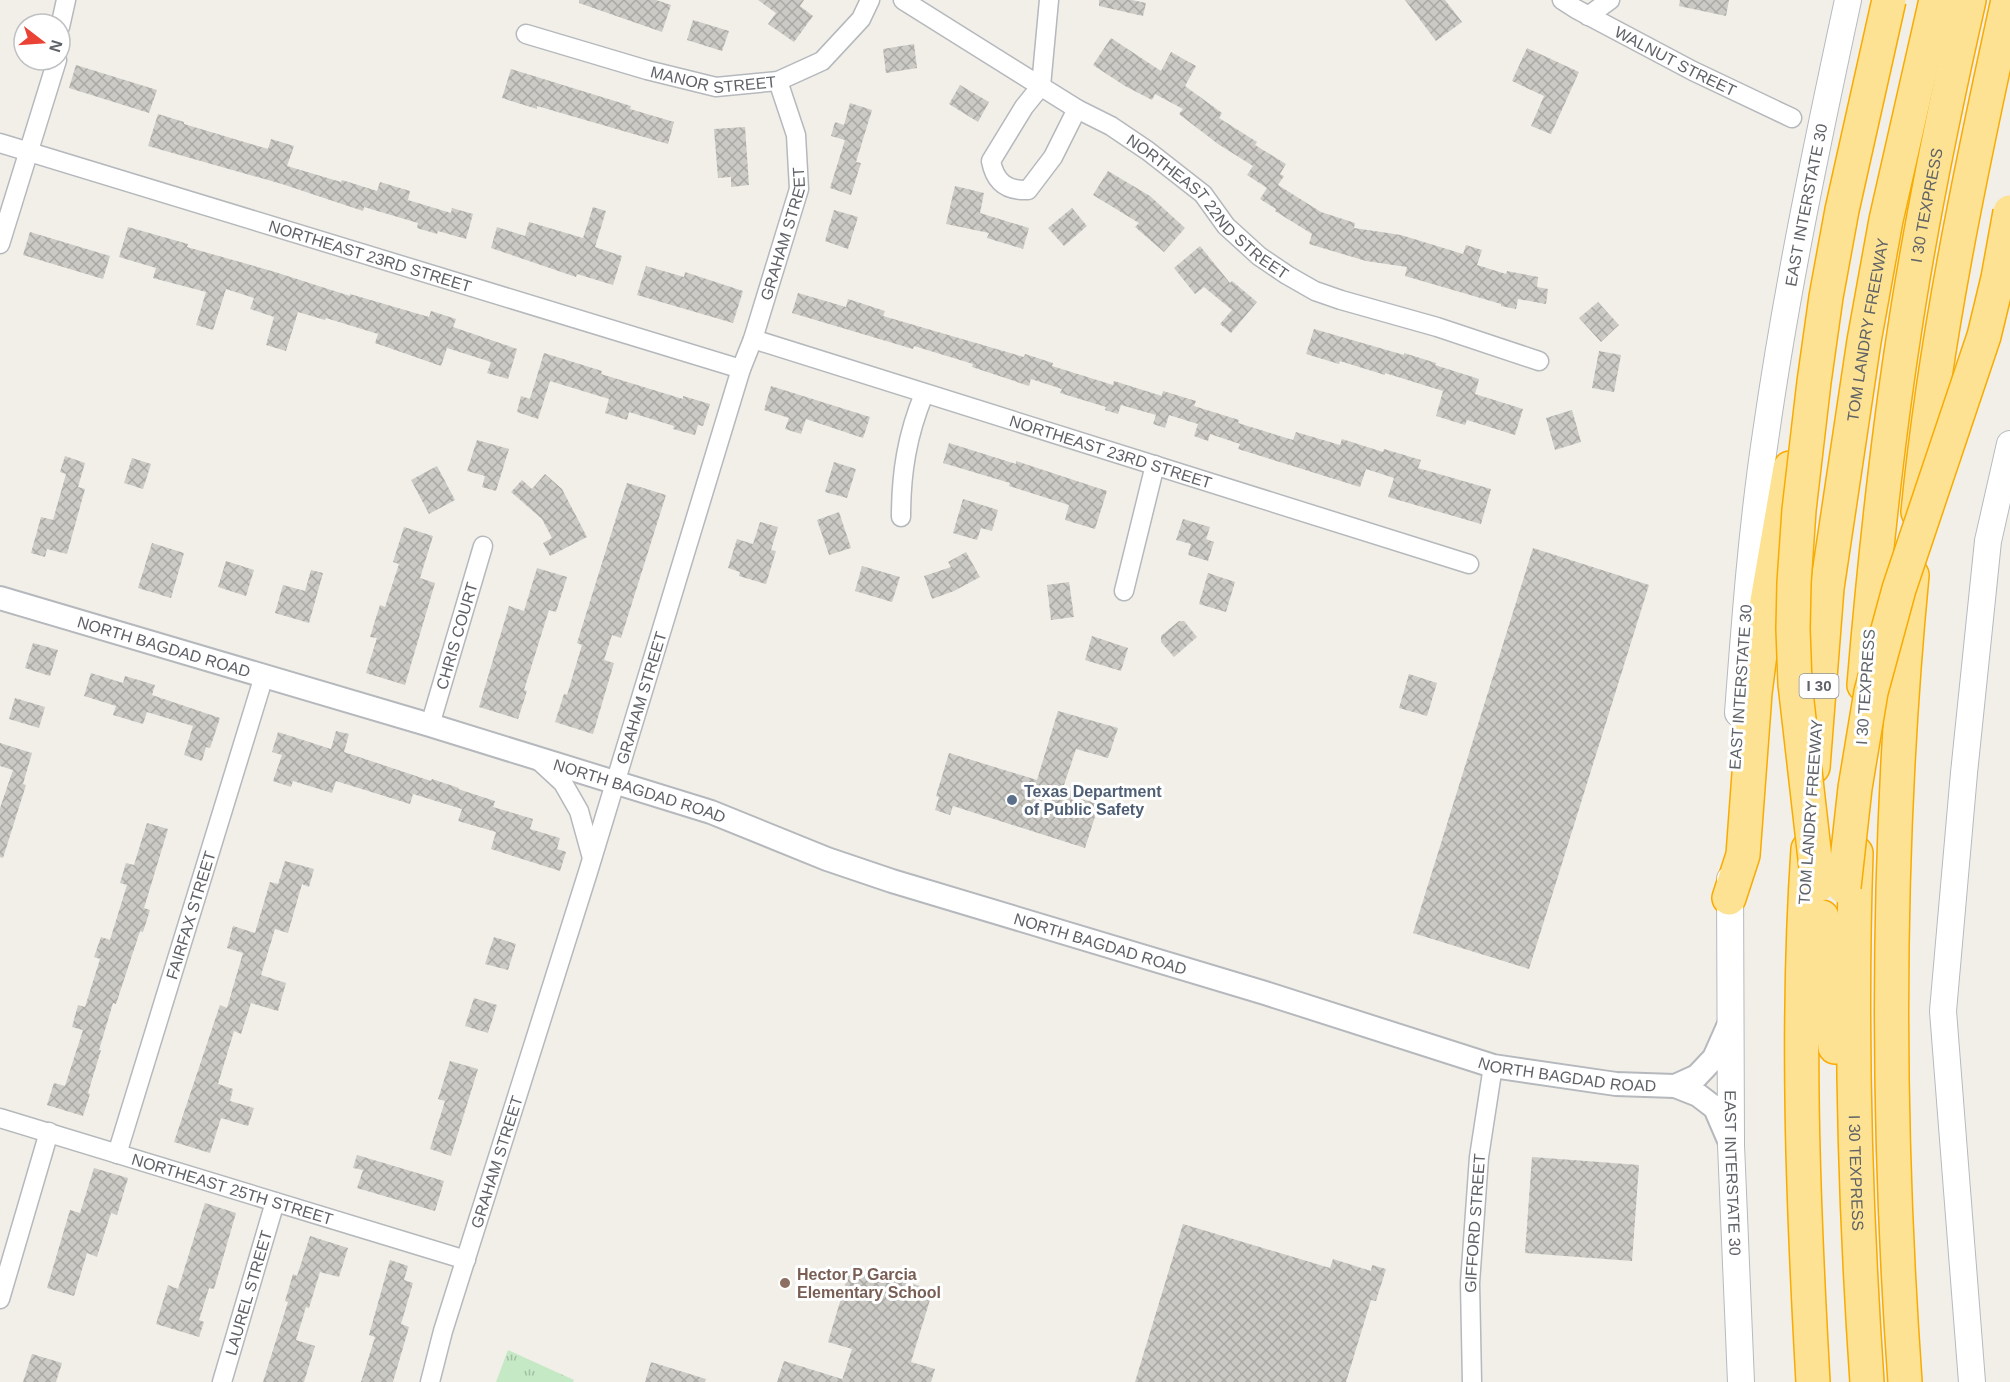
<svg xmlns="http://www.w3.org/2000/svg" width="2010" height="1382" font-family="Arial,sans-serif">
<defs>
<pattern id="grass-tufts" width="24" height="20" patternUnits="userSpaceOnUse" patternTransform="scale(1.5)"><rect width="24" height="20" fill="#c5e8c5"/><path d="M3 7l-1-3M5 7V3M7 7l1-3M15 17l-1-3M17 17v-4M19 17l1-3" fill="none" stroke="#a3c0a4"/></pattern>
<pattern id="building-cross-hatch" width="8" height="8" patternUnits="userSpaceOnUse" patternTransform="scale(1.5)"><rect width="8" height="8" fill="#cccac5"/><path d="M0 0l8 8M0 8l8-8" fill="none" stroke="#a9a8a4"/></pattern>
</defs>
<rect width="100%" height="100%" fill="#f1efe8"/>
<!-- grass -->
<polygon fill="url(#grass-tufts)" points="508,1350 574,1380 573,1382 496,1382"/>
<!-- building -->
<g fill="url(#building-cross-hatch)">
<polygon points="579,0 656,0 671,5 662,32 579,3"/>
<polygon points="758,0 804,0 800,6 813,16 794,42 768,24 776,13"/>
<polygon points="1099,0 1132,0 1146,3 1143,16 1099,6"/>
<polygon points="1405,0 1445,0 1462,22 1436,41"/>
<polygon points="1680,0 1729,0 1726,16 1679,6"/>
<polygon points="693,20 729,31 722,51 687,40"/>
<polygon points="1111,38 1161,71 1171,52 1196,66 1185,86 1222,113 1219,118 1257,142 1255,145 1286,164 1280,174 1284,176 1278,185 1321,212 1355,223 1354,228 1401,235 1463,254 1466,245 1482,250 1477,265 1506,274 1507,271 1538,277 1537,287 1548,289 1546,304 1518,299 1516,309 1501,306 1501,304 1405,276 1407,267 1366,261 1309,244 1312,234 1275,211 1276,209 1260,199 1267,188 1247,175 1253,166 1218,144 1179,114 1183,109 1155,94 1152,100 1125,86 1093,65"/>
<polygon points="914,44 917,68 886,73 883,49"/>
<polygon points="1527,48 1579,72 1551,134 1531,126 1544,96 1512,81"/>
<polygon points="76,65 157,90 149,113 69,88"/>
<polygon points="511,69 631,106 630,109 674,122 668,144 537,106 537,109 502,98"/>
<polygon points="960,85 989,102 978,122 949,104"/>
<polygon points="850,103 872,110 856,162 861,163 851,195 830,188 845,140 831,136 835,122 844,125"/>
<polygon points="158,114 184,122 184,124 268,149 271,139 294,146 287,166 341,182 342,180 377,191 380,182 410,191 408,200 451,213 452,208 473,214 466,239 438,231 437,234 417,228 418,223 364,207 363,211 282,184 148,146"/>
<polygon points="745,127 749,185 731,187 731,177 718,178 714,129"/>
<polygon points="1108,171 1150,196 1185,228 1164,252 1135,227 1139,223 1093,195"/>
<polygon points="955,186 984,193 980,213 1029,228 1023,249 987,238 989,233 946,224"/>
<polygon points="593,207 606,211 595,247 622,256 613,285 577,274 576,277 491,248 497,227 525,236 529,222 583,238"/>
<polygon points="1072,208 1087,226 1064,246 1048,228"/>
<polygon points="834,210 858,217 848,249 825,241"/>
<polygon points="128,227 188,244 187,247 275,272 350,296 350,294 429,317 431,311 456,319 453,327 517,349 508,379 487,373 491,362 447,348 441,366 375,343 378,334 326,318 325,320 298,312 286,351 266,345 274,317 250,309 254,298 226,289 213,330 196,325 206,292 153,278 156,268 119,257"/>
<polygon points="30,232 110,256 103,279 23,255"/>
<polygon points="1200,246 1230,283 1232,281 1257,302 1231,333 1220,324 1232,310 1204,287 1195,294 1174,268"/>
<polygon points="646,266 684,277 685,272 743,291 733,323 637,295"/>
<polygon points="798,293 846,307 848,299 885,311 883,316 1024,357 1025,354 1053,363 1052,366 1113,385 1114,381 1162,396 1163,391 1196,401 1194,406 1239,420 1238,423 1293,440 1296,432 1340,445 1342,439 1383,452 1384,449 1421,460 1418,468 1491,489 1481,524 1388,497 1394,478 1366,469 1360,487 1238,449 1240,444 1210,434 1208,441 1194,436 1198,424 1169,415 1165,428 1153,424 1156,415 1121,405 1118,414 1105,410 1106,407 1060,393 1062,389 1031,379 1029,386 972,367 973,364 914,346 913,349 792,313"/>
<polygon points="1598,302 1619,325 1601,342 1579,318"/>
<polygon points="1314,329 1404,355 1404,353 1436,363 1435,365 1479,379 1475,394 1523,409 1515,435 1467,420 1465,425 1436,416 1443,391 1385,373 1385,375 1340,361 1339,364 1306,354"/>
<polygon points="1599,351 1621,355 1614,392 1592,388"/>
<polygon points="544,353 602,371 601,374 683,399 683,396 710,404 703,426 698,425 695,435 673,429 674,426 629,412 627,420 605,413 609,399 550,381 538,419 517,412 521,396 530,399"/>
<polygon points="771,386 870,417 863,438 806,419 801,434 785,429 789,418 764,410"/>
<polygon points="1572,410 1581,442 1555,450 1546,418"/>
<polygon points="477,440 509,449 496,491 482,487 485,476 467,471"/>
<polygon points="949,443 1016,464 1016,461 1107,491 1095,529 1065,520 1069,505 1009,486 1010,483 943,463"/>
<polygon points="65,456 85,463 78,487 85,489 67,554 47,549 45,557 31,553 41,517 53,520 66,474 60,472"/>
<polygon points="132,458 151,464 143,489 124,483"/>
<polygon points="834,462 856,469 847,498 825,492"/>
<polygon points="437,466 455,500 429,514 411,480"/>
<polygon points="545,474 562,489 587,537 550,556 543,543 552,538 542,519 511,492 522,480 532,489"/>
<polygon points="627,483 666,495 621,638 612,635 604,660 614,663 593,734 555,722 564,694 567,695 582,645 577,643"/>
<polygon points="963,499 998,510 992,531 981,528 977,540 953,533"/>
<polygon points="839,512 851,548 829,555 817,520"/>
<polygon points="1183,519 1210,527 1206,539 1214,542 1208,561 1188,555 1191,544 1176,540"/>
<polygon points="760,522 778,527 771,550 776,551 766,584 739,576 740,572 728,568 737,539 753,544"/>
<polygon points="404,527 433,536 420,578 435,583 405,685 366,673 377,638 370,637 380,605 385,607 399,564 393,562"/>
<polygon points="152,543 184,553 171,598 138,588"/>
<polygon points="1533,548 1649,585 1529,969 1413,933"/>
<polygon points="966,552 980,577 954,591 932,599 924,576 951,567 948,562"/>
<polygon points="226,561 254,570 246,596 218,587"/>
<polygon points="862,566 900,577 892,602 855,591"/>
<polygon points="537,568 567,577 556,612 549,610 524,690 527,691 518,719 479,707 509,606 524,611"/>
<polygon points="311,570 323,573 309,623 275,613 283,585 305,591"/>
<polygon points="1208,573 1235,582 1226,612 1199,604"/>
<polygon points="1069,582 1074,617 1051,620 1047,585"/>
<polygon points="1179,621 1184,621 1197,637 1174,657 1161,642 1161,636"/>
<polygon points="1092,636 1128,648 1121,671 1085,660"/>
<polygon points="33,643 58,650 50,676 25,668"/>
<polygon points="91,673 123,683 125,676 155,685 152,695 220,718 210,748 206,747 202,761 184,755 193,726 147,712 143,724 113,715 116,706 84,696"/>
<polygon points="1409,674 1437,683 1427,716 1399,708"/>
<polygon points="15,698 45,707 39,728 9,719"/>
<polygon points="1058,711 1118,728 1108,758 1076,749 1063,788 1075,792 1074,797 1099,804 1085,848 953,806 950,815 935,810 939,797 936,796 949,753 1037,780"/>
<polygon points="336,731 349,734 344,752 431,781 432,779 459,788 458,789 495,801 493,807 533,819 530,829 560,838 557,849 566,852 560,871 491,849 496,832 458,821 462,809 413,794 410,804 336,781 332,793 293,781 291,787 273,781 282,755 272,752 278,732 331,749"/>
<polygon points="0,743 32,753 23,784 26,785 3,858 0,857 0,808 13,770 0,766"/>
<polygon points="147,823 168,829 144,908 150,910 143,932 140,931 116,1004 113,1003 99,1050 101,1050 88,1093 90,1094 83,1116 47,1105 54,1083 65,1086 83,1030 72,1027 78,1005 85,1007 100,959 94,957 101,937 110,940 127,885 120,883 126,863 134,865"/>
<polygon points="285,861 314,869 309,887 302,884 288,933 275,929 261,975 286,983 278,1011 251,1003 241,1034 234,1031 218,1084 233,1089 230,1101 254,1108 248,1126 221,1118 210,1153 174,1142 220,1005 227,1008 243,953 227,948 233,926 255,933 270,882 278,884"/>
<polygon points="494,937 516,944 508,970 485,964"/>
<polygon points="474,998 497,1005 488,1033 465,1026"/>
<polygon points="450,1061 478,1069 451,1156 430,1149 445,1101 438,1099"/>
<polygon points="357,1155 444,1181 435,1211 357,1188 363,1170 353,1168"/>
<polygon points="1532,1157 1639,1165 1632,1261 1525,1253"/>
<polygon points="94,1168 128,1178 117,1215 111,1213 97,1257 87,1253 74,1296 47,1288 70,1210 80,1213"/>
<polygon points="205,1203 236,1213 214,1289 209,1288 199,1320 204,1322 199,1337 156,1324 168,1285 178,1289"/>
<polygon points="1183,1224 1330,1268 1333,1259 1371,1271 1372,1265 1386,1269 1376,1301 1371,1300 1346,1382 1135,1382"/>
<polygon points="310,1236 348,1248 339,1277 320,1272 309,1308 306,1307 296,1340 315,1346 304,1382 263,1382 288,1302 285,1301 293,1274 297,1276"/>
<polygon points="390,1260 408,1266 404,1280 413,1283 401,1324 409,1327 393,1382 361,1382 375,1337 369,1335"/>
<polygon points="851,1265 933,1290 911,1362 935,1369 931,1382 777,1382 784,1361 842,1379 842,1380 852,1349 828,1342"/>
<polygon points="32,1354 62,1363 56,1382 23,1382"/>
<polygon points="651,1362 706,1379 705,1382 645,1382"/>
</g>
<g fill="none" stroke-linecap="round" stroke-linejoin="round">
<defs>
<g id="minor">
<path id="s1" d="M903 0 1077 109 1111 126 1148 151 1203 194 1226 226 1259 256 1287 275 1315 291 1341 300 1437 327 1539 361"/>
<path d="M1049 0 1041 86 1024 107 991 161C995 182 1007 191 1028 190L1053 157 1077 109"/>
<path id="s2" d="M1562 0 1576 9 1693 71 1792 118"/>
<polyline points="1588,16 1610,0"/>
<polyline points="60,27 66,0"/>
<path id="s3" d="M526 34 647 70 716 87 778 81 822 61 861 19 870 0"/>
<path id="s4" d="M0 143 741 369"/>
<polyline points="0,244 57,60"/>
<path id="s5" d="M753 339 1469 564"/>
<path d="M901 517C901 473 907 435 924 394"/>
<polyline points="1124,591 1155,465"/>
<path id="s6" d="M430 725 483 546"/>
<polyline points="537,759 563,783 579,811 592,858"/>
<path id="s7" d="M0 1118 466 1260"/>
<path id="s8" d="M117 1154 264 676"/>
<polyline points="0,1299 49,1132"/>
<path id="s9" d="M222 1382 275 1202"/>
<path id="s10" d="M430 1382 443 1331 588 872 741 369 753 339 799 189 796 135 778 81"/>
<path id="s11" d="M1472 1382 1470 1283 1479 1157 1493 1066"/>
</g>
<g id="tertiary">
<path id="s12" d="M0 598 430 725 711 812 827 859 892 881 1265 993 1493 1066 1616 1084 1675 1086 1698 1095 1715 1108 1731 1145"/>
<polyline points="1675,1086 1697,1076 1714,1058 1730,1022"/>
</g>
<g id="secondary">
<path id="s13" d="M1738 713C1745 619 1752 526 1766 433 1787 287 1817 144 1848 0"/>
<path id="s14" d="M1730 879 1731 1145 1741 1382"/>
<polyline points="1972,1382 1943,1011 1964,773 1988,541 2010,444"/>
</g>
<g id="motorway">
<path d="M1918 512C1935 339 1971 169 2008 0"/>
<path id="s15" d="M1864 685C1874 567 1886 450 1904 334 1921 221 1944 110 1969 0"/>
<path id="s16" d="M1813 767 1827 588 1864 341 1886 220 1936 0"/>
<path d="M1808 849C1796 1026 1803 1204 1813 1382"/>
<path id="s17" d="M1856 853C1850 1030 1855 1206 1867 1382"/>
<polyline points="1729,898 1743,855 1755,693 1766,607 1790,468"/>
<polyline points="1822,917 1835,1047"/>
<path d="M1905 1382C1886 1113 1886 843 1912 575"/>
</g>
</defs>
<!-- minor casing -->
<use href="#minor" stroke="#b5b8bc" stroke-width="21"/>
<!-- tertiary casing -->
<use href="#tertiary" stroke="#b5b8bc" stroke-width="26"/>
<!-- secondary casing -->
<use href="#secondary" stroke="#b6babf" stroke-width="28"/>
<!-- motorway casing -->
<use href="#motorway" stroke="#f9ab00" stroke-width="36"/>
<!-- minor -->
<use href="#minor" stroke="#fff" stroke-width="18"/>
<!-- tertiary -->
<use href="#tertiary" stroke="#fff" stroke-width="22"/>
<!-- secondary -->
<use href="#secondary" stroke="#fff" stroke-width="26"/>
<!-- motorway -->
<use href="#motorway" stroke="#fde293" stroke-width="33"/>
<defs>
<g id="motorway-bridge">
<polyline points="1818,885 1795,684 1793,629 1794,583 1799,510 1814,382 1826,297 1842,210 1889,0"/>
<polyline points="1844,887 1855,788 1871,692 1899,589 1984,336 1998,278 2010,212"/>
</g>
</defs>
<!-- motorway-bridge casing -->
<use href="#motorway-bridge" stroke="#f9ab00" stroke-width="36" stroke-linecap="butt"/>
<!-- motorway-bridge -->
<use href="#motorway-bridge" stroke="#fde293" stroke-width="33"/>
</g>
<!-- markers -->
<circle fill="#5c6f8a" stroke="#fff" stroke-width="2" cx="1012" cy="800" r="6"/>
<circle fill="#8d6e63" stroke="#fff" stroke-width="2" cx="785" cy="1283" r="6"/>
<g text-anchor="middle" stroke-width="6" stroke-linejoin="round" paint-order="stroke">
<!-- shield labels -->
<rect fill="#fff" stroke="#8f9295" stroke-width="1.5" x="1799.5" y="674" width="39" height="24" rx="4.5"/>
<g font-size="15" font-weight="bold" fill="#5f6368">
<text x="1819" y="691">I 30</text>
</g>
<!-- street labels -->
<g font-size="16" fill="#5f6368" stroke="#fff">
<text dy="6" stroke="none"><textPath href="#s2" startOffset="129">WALNUT STREET</textPath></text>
<text dy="6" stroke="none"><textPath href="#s3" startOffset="194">MANOR STREET</textPath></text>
<text dy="6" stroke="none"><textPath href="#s15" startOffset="484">I 30 TEXPRESS</textPath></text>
<text dy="6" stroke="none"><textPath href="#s13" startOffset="513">EAST INTERSTATE 30</textPath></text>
<text dy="6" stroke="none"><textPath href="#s1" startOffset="370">NORTHEAST 22ND STREET</textPath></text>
<text dy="6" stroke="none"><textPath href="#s10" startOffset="1202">GRAHAM STREET</textPath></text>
<text dy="6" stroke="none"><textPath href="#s4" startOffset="387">NORTHEAST 23RD STREET</textPath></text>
<text dy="6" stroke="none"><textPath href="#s16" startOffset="441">TOM LANDRY FREEWAY</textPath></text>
<text dy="6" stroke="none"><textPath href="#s5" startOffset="375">NORTHEAST 23RD STREET</textPath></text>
<text dy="6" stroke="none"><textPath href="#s6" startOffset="93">CHRIS COURT</textPath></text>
<text dy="6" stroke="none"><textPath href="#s12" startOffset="171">NORTH BAGDAD ROAD</textPath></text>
<text transform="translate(1740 687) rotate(-86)" y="6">EAST INTERSTATE 30</text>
<text transform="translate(1865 687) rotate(-86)" y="6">I 30 TEXPRESS</text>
<text dy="6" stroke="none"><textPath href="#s10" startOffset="716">GRAHAM STREET</textPath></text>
<text dy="6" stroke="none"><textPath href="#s12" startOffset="668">NORTH BAGDAD ROAD</textPath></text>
<text transform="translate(1810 812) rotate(-86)" y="6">TOM LANDRY FREEWAY</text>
<text dy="6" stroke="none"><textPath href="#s8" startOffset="250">FAIRFAX STREET</textPath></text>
<text dy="6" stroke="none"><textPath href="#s12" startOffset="1154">NORTH BAGDAD ROAD</textPath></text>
<text dy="6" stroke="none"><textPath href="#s12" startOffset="1640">NORTH BAGDAD ROAD</textPath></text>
<text dy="6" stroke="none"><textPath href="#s10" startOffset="230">GRAHAM STREET</textPath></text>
<text dy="6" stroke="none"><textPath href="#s14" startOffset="294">EAST INTERSTATE 30</textPath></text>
<text dy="6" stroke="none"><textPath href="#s17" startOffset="320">I 30 TEXPRESS</textPath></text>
<text dy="6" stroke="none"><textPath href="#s7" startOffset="243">NORTHEAST 25TH STREET</textPath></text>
<text dy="6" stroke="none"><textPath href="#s11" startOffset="159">GIFFORD STREET</textPath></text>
<text dy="6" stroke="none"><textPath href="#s9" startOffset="93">LAUREL STREET</textPath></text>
</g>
<!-- service labels -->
<g font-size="16" font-weight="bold" fill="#4e5e75" stroke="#fff" text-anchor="start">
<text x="1024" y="797">Texas Department<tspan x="1024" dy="18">of Public Safety</tspan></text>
</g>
<!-- education labels -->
<g font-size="16" font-weight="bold" fill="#785e54" stroke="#fff" text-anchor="start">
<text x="797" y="1280">Hector P Garcia<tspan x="797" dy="18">Elementary School</tspan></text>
</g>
</g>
<!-- north arrow -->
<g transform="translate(42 42) rotate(107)"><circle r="28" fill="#ffffff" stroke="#bfc1c3" stroke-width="1.5"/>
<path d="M0-4.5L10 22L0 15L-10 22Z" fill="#ea4335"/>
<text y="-9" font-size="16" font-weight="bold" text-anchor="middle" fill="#5f6368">N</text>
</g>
</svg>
